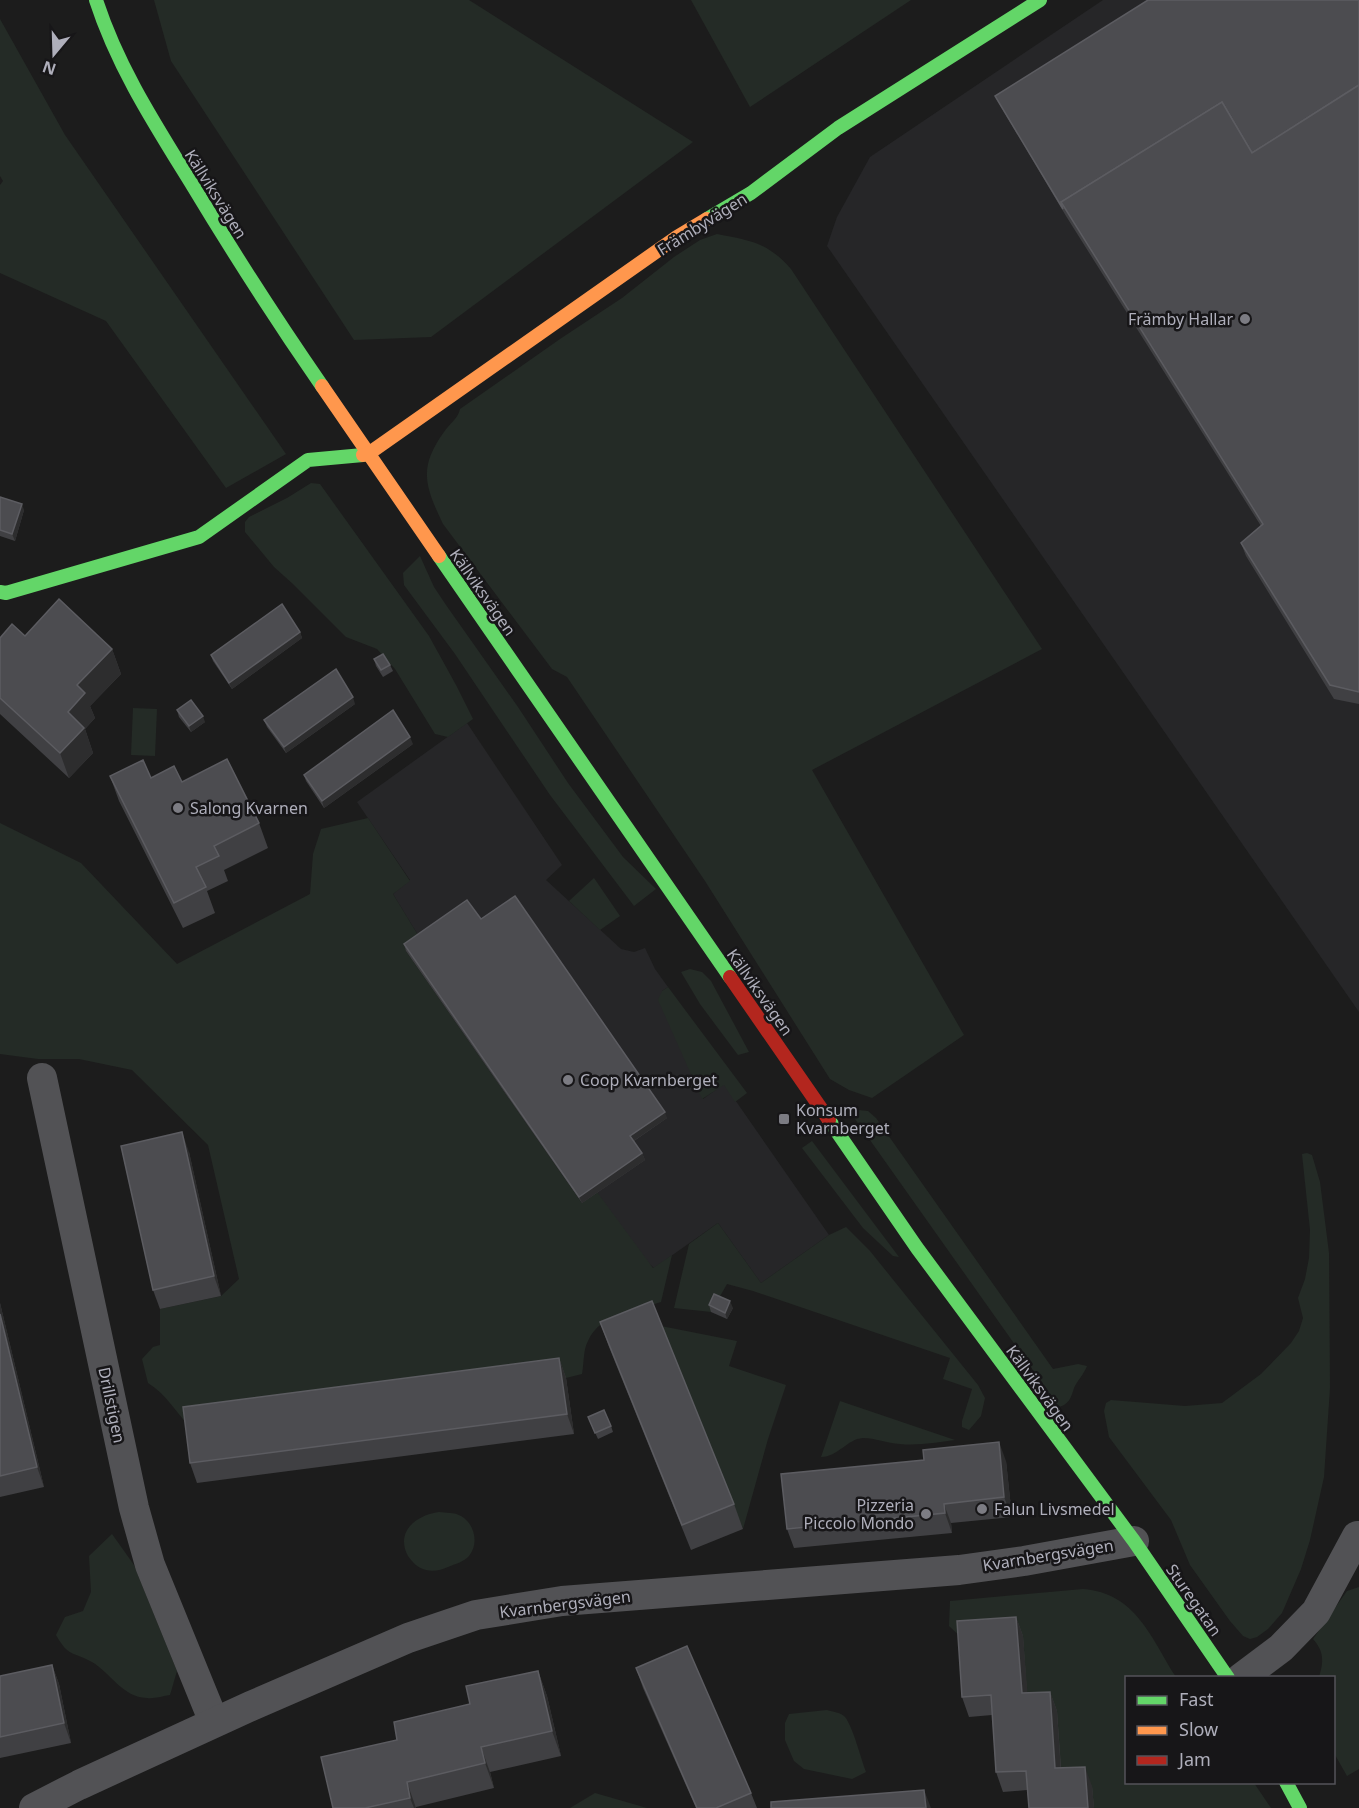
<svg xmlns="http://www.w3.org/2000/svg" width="1359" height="1808" font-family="'Noto Sans',sans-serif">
<rect width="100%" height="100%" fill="#1c1c1c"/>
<!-- built -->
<g fill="#262628">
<polygon points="1103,0 1359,0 1359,1012 827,246 837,217 870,157"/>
<polygon points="467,723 562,865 546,880 621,949 634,952 645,948 655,969 668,987 662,991 703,1099 724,1084 829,1235 761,1283 718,1223 654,1268 582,1203 406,951 421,940 393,894 410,880 357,802"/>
</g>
<!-- green -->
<g fill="#242b26">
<polygon points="154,0 469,0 693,142 431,337 354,340 171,61"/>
<polygon points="691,0 911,0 750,107"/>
<polygon points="0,19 65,135 286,454 226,488 106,321 0,273 0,185 3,181 0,176"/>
<path d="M717 234C752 241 767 242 791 269L1042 649 812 770 964 1035 872 1098 849 1090 830 1079 705 881 567 677 552 669 443 524C425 486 418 468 444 432 449 424 458 419 460 409L560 339 622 298 674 257 700 240Z"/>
<polygon points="311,483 320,484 429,636 456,685 473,719 448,737 435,734 395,669 377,649 346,637 293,584 274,567 245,532 245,522 249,517 287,498"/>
<polygon points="420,556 434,587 446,605 518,707 568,783 623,857 656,889 634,906 550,795 455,654 404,585 403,573"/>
<polygon points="133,708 157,709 155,756 131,755"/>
<path d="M368 818 410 881 393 894 421 940 406 951 582 1203 597 1192 653 1268 672 1255 661 1302C636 1311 600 1313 588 1341 583 1350 584 1364 582 1374L566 1378 190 1427C175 1411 166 1394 148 1383L142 1359 153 1347 160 1345V1309L221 1296 239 1279 208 1145 132 1070 79 1059H38L0 1054V823L81 863 177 964 310 894 313 854 321 829Z"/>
<polygon points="594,878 620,916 600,930 569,901"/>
<polygon points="690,969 702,972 711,981 749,1052 738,1055 700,1004 681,972"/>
<polygon points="668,987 747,1093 735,1102 724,1085 702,1099 658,1000 662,991"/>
<path d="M848 1109 868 1111 876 1118 1053 1369 1078 1364 1087 1366C1084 1374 1077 1381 1074 1388 1071 1398 1069 1404 1059 1407Z"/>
<polygon points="812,1141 899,1257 893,1256 863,1228 802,1148"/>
<polygon points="1307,1153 1312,1155 1320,1182 1329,1253 1330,1388 1324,1477 1310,1540 1301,1569 1282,1613 1268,1629 1257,1637 1250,1639 1243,1636 1230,1621 1190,1565 1171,1520 1109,1437 1104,1411 1106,1403 1111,1400 1185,1406 1222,1403 1261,1374 1291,1343 1299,1331 1303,1318 1298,1298 1305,1279 1309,1258 1310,1230 1302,1154"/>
<polygon points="718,1223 761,1283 829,1235 846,1227 870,1251 978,1385 985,1398 981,1416 969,1430 962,1427 962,1421 972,1389 943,1379 950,1358 753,1291 727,1284 711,1312 674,1308 689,1244"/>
<polygon points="661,1326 737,1341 729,1366 786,1385 768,1439 743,1529"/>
<path d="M840 1401 955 1440C937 1442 919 1446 900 1444 887 1443 875 1438 863 1438 847 1439 838 1457 821 1457Z"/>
<path d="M439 1512C446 1513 454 1512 461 1516 475 1524 479 1544 469 1556 464 1562 455 1564 448 1567 441 1570 434 1572 426 1570 418 1568 413 1563 408 1556 395 1532 416 1515 439 1512Z"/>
<path d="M112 1534 134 1565 177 1671 170 1695C163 1696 154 1699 147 1698 122 1697 112 1674 92 1662 73 1651 69 1658 56 1635L65 1617 83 1611 91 1592 89 1556Z"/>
<path d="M1359 1587V1769L1347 1776 1334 1753V1678L1319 1677C1324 1662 1324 1651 1313 1639L1347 1591Z"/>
<path d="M1083 1589C1136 1593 1151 1638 1176 1677L1126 1678V1782L1254 1783 1271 1808H1094L1062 1788 1029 1713 964 1640 949 1626 950 1601Z"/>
<path d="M827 1710C833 1712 840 1712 845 1717 853 1727 861 1759 866 1772L852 1779 804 1769 794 1761 785 1740V1723L789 1714Z"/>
<polygon points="595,1793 647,1808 570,1808"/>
</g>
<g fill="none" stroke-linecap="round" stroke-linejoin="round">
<!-- street -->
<g stroke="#525255" stroke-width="30">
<polyline points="42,1078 134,1508 150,1565 214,1722"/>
<polyline points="1241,1678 1281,1648 1316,1612 1357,1536"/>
<polyline points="34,1808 79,1785 251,1706 408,1638 476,1615 562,1601 959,1570 1024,1561 1134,1541"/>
</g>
<!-- fast -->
<g stroke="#63d668" stroke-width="14">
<path d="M96 0C118 68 156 126 193 186 234 254 277 321 322 386"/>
<polyline points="707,219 751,193 838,128 1040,0"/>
<polyline points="439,556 730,977"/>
<polyline points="0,592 6,593 199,537 308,460 363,455"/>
<polyline points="829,1120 917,1248 1134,1541 1228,1678"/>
<polyline points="1286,1782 1300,1808"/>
</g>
<!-- slow -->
<g stroke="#ff974d" stroke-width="14">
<polyline points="322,386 439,556"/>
<polyline points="363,455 368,454 677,237 707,219"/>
</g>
<!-- jam -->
<polyline stroke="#b3261e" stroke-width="14" points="730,977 829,1120"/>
</g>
<!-- wall -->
<g fill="#404043">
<polygon points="1359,0 1359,704 1334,699 1246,556 1241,543 1261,526 1066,216 998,102 995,96"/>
<polygon points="0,497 24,510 15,541 0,536"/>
<polygon points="300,632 302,638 232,689 213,661 211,655"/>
<polygon points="25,636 112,649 121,674 90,706 95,718 85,729 93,753 69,778 0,714 0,638"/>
<polygon points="374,659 390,665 393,671 383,677 376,666"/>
<polygon points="355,704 286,753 267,727 264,720"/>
<polygon points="177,710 205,722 191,732 179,717"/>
<polygon points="413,744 324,808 306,781 304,775"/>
<polygon points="110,776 151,778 182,782 259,823 268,848 224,870 228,881 207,891 215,913 183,928 119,801"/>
<polygon points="481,919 667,1118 634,1141 642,1153 645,1160 582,1203 406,951 404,944"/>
<polygon points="189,1152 221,1296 160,1309 153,1290"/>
<polygon points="0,1303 44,1487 0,1497"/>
<polygon points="709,1305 733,1308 727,1319 711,1312"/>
<polygon points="600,1322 734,1504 743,1529 691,1550 609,1347"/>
<polygon points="559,1358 566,1378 574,1434 197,1483 190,1463"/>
<polygon points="588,1417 611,1426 613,1432 598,1439"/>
<polygon points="1006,1461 1012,1517 951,1523 952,1533 794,1548 787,1529"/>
<polygon points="1016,1617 1023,1636 1027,1693 1050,1692 1057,1711 1061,1768 1092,1786 1094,1808 1029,1808 1027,1790 1003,1792 996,1772 992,1715 969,1717 962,1697"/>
<polygon points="52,1665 59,1684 71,1743 0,1758 0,1676"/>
<polygon points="636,1668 751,1793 757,1808 696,1808 643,1688"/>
<polygon points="538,1671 547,1696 561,1756 490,1772 494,1788 416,1807 416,1808 333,1808 470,1704"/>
</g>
<!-- shaded-wall -->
<g fill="#2d2d2e">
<polygon points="22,504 24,510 15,541 12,534"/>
<polygon points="300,632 302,638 232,689 229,683"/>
<polygon points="112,649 121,674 90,706 95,718 85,729 93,753 69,778 60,753 68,712 77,685"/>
<polygon points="353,697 355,704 286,753 284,747"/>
<polygon points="203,716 205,722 191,732 189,726"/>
<polygon points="410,737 413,744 324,808 322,801"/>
<polygon points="665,1112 667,1118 632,1142 630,1136"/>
<polygon points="182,1132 189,1152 221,1296 214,1276"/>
<polygon points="642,1153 645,1160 582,1203 579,1197"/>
<polygon points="730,1301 733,1308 727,1319 725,1313"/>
<polygon points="0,1303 44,1487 37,1467 0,1314"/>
<polygon points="559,1358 566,1378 574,1434 567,1414"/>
<polygon points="999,1442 1006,1461 1012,1517 1004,1497"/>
<polygon points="944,1504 951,1523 952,1533 945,1513"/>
<polygon points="1016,1617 1023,1636 1029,1713 1022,1693"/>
<polygon points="52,1665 59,1684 71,1743 64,1723"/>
<polygon points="538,1671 547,1696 561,1756 552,1731"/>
<polygon points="1050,1692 1057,1711 1062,1788 1055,1768"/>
<polygon points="481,1747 490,1772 494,1788 485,1763"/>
<polygon points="1085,1767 1092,1786 1094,1808 1088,1808"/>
<polygon points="407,1782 416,1808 414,1808 410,1798"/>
<polygon points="924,1790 931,1808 926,1808"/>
</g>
<!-- building -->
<g fill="#4c4c50" stroke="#5c5c61" stroke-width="1.5">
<polygon points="1148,0 1359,0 1359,85 1252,153 1222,102 1061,202 1063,209 995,96"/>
<polygon points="1359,85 1359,692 1330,685 1241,543 1263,524 1061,202 1222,102 1252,153"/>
<polygon points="0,497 22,504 12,534 0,530"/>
<polygon points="59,599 112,649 77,685 85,693 68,712 84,728 60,753 0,698 0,638 12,624 25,636"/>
<polygon points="282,604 300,632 229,683 211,655"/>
<polygon points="383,654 390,665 381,670 374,659"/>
<polygon points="336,669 353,697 284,747 264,720"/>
<polygon points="191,700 203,716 189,726 177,710"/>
<polygon points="393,710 410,737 322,801 304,775"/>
<polygon points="227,759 259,823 214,846 219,856 196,867 206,887 174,903 110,776 143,760 151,778 174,766 182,782"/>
<polygon points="515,896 665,1112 630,1136 642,1153 579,1197 404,944 467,900 481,919"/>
<polygon points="182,1132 214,1276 153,1290 121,1146"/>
<polygon points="714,1294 730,1301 725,1313 709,1305"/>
<polygon points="652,1301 734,1504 682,1525 600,1322"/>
<polygon points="0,1314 37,1467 0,1476"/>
<polygon points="559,1358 567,1414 190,1463 183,1407"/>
<polygon points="604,1410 611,1426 595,1433 588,1417"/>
<polygon points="999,1442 1004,1497 944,1504 945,1513 787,1529 781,1474 924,1460 923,1450"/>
<polygon points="1016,1617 1022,1693 1050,1692 1055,1768 1085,1767 1088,1808 1029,1808 1026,1771 996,1772 991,1695 962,1697 957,1621"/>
<polygon points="687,1646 751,1793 716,1808 697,1808 636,1668"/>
<polygon points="52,1665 64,1723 0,1737 0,1676"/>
<polygon points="538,1671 552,1731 481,1747 485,1763 407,1782 410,1798 365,1808 333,1808 321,1757 397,1740 394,1722 470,1704 466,1686"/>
<polygon points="924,1790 926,1808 771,1808 771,1802"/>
</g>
<!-- markers -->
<g fill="#7c7c83" stroke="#171618" stroke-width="2">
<circle cx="1245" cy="319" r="6"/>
<circle cx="178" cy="808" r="6"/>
<circle cx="568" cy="1080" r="6"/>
<rect x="778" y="1113" width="12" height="12" rx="3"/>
<circle cx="982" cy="1509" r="6"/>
<circle cx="926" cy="1514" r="6"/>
</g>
<g text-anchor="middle" stroke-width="5" stroke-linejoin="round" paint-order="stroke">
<!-- street labels -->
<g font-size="16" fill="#afafbb" stroke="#171618">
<text transform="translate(216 194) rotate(58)" y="6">Källviksvägen</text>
<text transform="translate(702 224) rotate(-32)" y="6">Främbyvägen</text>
<text transform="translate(483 592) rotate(55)" y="6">Källviksvägen</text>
<text transform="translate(760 992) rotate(55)" y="6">Källviksvägen</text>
<text transform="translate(1040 1388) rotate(54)" y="6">Källviksvägen</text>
<text transform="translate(112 1405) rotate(78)" y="6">Drillstigen</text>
<text transform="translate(1048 1555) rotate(-9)" y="6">Kvarnbergsvägen</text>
<text transform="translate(1194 1600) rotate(55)" y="6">Sturegatan</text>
<text transform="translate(565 1604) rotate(-7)" y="6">Kvarnbergsvägen</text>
</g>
<!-- poi labels -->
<g font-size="16" fill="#afafbb" stroke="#171618" text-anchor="start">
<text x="1233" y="325" text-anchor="end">Främby Hallar</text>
<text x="190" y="814">Salong Kvarnen</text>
<text x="580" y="1086">Coop Kvarnberget</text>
<text x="796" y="1116">Konsum<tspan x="796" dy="18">Kvarnberget</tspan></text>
<text x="914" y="1511" text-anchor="end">Pizzeria<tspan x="914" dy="18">Piccolo Mondo</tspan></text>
<text x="994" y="1515">Falun Livsmedel</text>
</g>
</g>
<!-- legend -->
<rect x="1125" y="1676" width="210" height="108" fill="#171618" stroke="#545359" stroke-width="1.5"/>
<rect x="1137" y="1696" width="30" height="9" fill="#63d668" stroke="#545359" stroke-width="1.5"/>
<text x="1179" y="1706" font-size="18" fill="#afafbb">Fast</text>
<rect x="1137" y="1726" width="30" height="9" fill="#ff974d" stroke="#545359" stroke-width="1.5"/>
<text x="1179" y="1736" font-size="18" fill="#afafbb">Slow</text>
<rect x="1137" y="1756" width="30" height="9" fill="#b3261e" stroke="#545359" stroke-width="1.5"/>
<text x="1179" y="1766" font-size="18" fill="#afafbb">Jam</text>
<!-- north arrow -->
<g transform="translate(54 54) rotate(199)" stroke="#171618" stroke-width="4.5" paint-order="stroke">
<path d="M0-4.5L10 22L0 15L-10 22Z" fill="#afafbb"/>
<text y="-9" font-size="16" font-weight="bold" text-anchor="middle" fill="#afafbb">N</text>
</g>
</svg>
